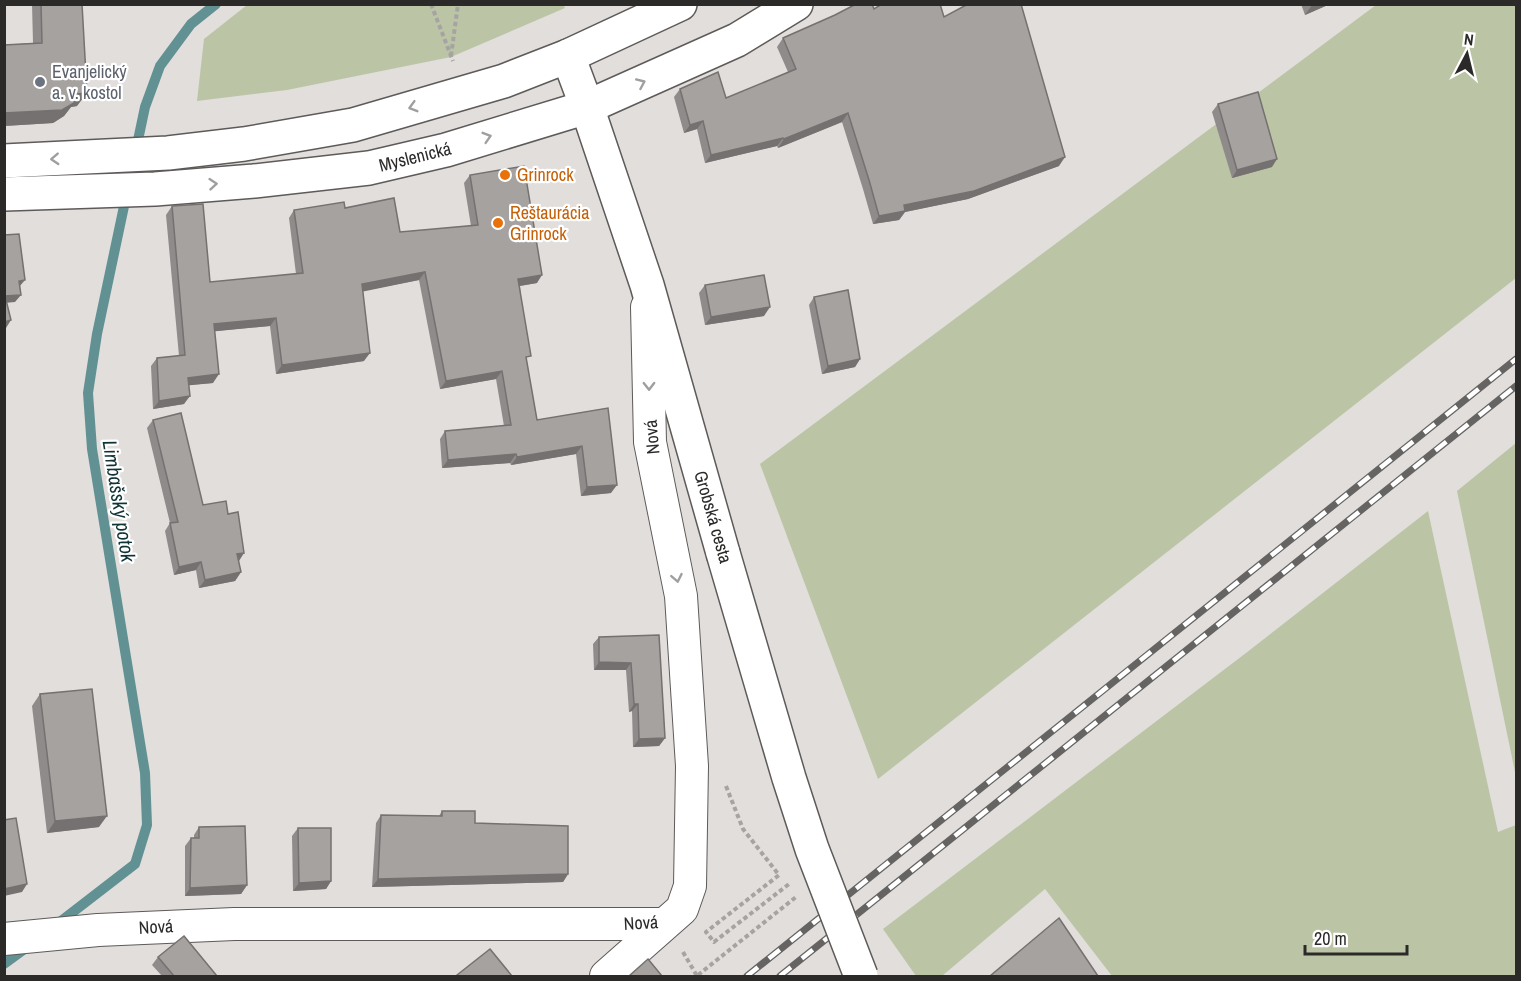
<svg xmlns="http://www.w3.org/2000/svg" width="1521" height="981" font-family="'Archivo Narrow',sans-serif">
<rect width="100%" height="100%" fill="#e1dedc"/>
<!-- green -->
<g fill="#bbc5a5">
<polygon points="563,4 565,8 451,57 287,90 197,101 204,39 247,5"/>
<polygon points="1376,5 1516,5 1516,278 878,779 760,464"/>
<polygon points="1516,443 1516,777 1457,491"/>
<polygon points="1428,511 1498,832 1516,825 1516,976 1112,976 1045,889 942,976 916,976 883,929 1246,653"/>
</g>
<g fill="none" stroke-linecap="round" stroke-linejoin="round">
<!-- stream -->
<g stroke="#629193" stroke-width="10">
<polyline points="56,925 135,864 147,825 145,773 92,449 88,393 97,334 145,107 160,66 191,24 216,4"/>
<polyline points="4,964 30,945"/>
</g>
<defs>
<g id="minor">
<polyline points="4,939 98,930 234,924 664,924"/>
<polyline points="606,976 682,909 690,886 692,766 681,596 650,442 647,307"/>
</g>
<polyline id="tertiary" points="568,56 587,107 647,285 723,553"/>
<g id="secondary">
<polyline points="4,161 168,153 244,144 353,125 504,81 568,56 680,4"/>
<polyline points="4,194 155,189 254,181 369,168 446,150 587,107 737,40 796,4"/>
</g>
</defs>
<!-- minor casing -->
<use href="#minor" stroke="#5d5a59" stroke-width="34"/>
<!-- tertiary casing -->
<use href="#tertiary" stroke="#5d5a59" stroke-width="36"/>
<!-- secondary casing -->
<use href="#secondary" stroke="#5d5a59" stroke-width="36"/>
<!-- path -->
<g stroke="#a6a4a2" stroke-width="4" stroke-dasharray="4.5 3" stroke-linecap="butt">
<polyline points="431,4 453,61"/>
<polyline points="451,56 458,4"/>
<polyline points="726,786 743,829 779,875 706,932 714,942 789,884 789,885"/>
<polyline points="683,952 697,976"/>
<polyline points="698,975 796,897"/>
</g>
<!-- minor -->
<use href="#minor" stroke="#fff" stroke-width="32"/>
<!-- tertiary -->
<use href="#tertiary" stroke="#fff" stroke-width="33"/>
<!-- secondary -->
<use href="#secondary" stroke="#fff" stroke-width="33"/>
<defs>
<g id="rail">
<polyline points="747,976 1516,359"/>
<polyline points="780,976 1516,386"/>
</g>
</defs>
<!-- rail casing -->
<use href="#rail" stroke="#666463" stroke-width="7"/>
<!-- rail -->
<use href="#rail" stroke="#fff" stroke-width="4.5" stroke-dasharray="14" stroke-linecap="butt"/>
<defs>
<polyline id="tertiary-bridge" points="723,553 789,778 812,849 861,976"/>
</defs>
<!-- tertiary-bridge casing -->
<use href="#tertiary-bridge" stroke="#5d5a59" stroke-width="36" stroke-linecap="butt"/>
<!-- tertiary-bridge -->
<use href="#tertiary-bridge" stroke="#fff" stroke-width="33"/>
</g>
<!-- wall -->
<g fill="#8e8b8a">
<polygon points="32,4 82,4 77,106 71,107 64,116 53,123 4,126 4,45 33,43"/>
<polygon points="1301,4 1330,4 1305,15"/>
<polygon points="874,9 944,17 1059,166 968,199 905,212 899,220 873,224 863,189 842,122 778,148 777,146 705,163 697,129 684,133 674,97 680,89 726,98 788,72 777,47 783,38"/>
<polygon points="1218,104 1272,167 1232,178 1212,112"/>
<polygon points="470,175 537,283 520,286 527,362 537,420 608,408 611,493 581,496 576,454 511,465 510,463 442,468 440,439 445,431 504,426 496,379 440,389 419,280 362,291 364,361 276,374 270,326 215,331 213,383 189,385 184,404 153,409 151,366 157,358 179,356 166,215 172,206 210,282 296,274 289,218 294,210 345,208 400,232 471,226 464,183"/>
<polygon points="705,285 764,316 705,325 699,293"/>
<polygon points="814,297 860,359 855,367 822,374 809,305"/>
<polygon points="153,420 203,505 238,562 241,572 235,581 199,588 196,570 174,575 165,531 170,523 147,428"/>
<polygon points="659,635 665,738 659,746 633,747 632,711 629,712 626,670 594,670 593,644 599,637"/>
<polygon points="40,694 99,827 47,833 32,706"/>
<polygon points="442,811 475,823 568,874 563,882 372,887 376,823 381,815 439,816"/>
<polygon points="199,827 247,885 241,894 185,896 185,846 191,838 194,838 194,835"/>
<polygon points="298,828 331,881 326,889 293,891 292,836"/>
<polygon points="158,957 217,976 162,976 152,965"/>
</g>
<!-- shaded-wall -->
<g fill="#747170">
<polygon points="1314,4 1330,4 1305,15 1312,5"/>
<polygon points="87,93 77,106 71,107 64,116 53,123 4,126 4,113 76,94"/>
<polygon points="848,113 842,122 778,148 784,139"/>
<polygon points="703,121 697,129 684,133 690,125"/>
<polygon points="783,138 777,146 705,163 711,155"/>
<polygon points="1065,157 1059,166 968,199 905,212 899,220 873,224 879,216 904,205"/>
<polygon points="1277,159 1272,167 1232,178 1237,170"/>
<polygon points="425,272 419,280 356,293 362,284"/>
<polygon points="542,275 537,283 513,287 518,279"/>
<polygon points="25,280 19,287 19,281"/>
<polygon points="21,295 15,302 4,303 5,296"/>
<polygon points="770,307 764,316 705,325 711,317"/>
<polygon points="276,318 270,326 208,332 214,324"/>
<polygon points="11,320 6,328 4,328 4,322"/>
<polygon points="370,353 364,361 276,374 282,365"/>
<polygon points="860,359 855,367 822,374 828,366"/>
<polygon points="502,371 496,379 440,389 446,381"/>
<polygon points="219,374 213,383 182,386 188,378"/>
<polygon points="190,396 184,404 153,409 159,401"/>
<polygon points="582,446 576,454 511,465 517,457"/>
<polygon points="516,454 510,463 442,468 448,460"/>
<polygon points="617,485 611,493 581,496 587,487"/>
<polygon points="244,553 239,561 237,554"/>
<polygon points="201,562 196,570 174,575 179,567"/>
<polygon points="241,572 235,581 199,588 205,580"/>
<polygon points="599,662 631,663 626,670 594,670"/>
<polygon points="634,704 638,704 632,711 629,712"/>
<polygon points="665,738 659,746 633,747 639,739"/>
<polygon points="107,816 99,827 47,833 55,821"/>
<polygon points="568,874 563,882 372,887 378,879"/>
<polygon points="331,881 326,889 293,891 299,883"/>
<polygon points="27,884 22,892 4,896 4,889"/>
<polygon points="247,885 241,894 185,896 190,888"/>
</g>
<!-- building -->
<g fill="#a5a2a0" stroke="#747170" stroke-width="1.5">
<polygon points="41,4 82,4 87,93 76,94 74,103 62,110 4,113 4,45 42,43"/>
<polygon points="856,4 872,4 874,9 882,4 940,4 944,17 968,4 1021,4 1065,157 974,191 904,205 905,211 879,216 869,180 848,113 784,139 783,138 711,155 703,121 690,125 680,89 718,72 726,98 796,69 783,38 835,15"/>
<polygon points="1258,92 1277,159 1237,170 1218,104"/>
<polygon points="524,166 542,275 518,279 531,356 526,357 537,420 608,408 617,485 587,487 582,446 517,457 516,454 448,460 445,431 511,425 502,371 446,381 425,272 362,284 370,353 282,365 276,318 214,324 219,374 188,378 190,396 159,401 157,358 185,355 172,206 203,204 210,282 303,273 294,210 344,202 345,208 394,198 400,232 478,225 470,175"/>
<polygon points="19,234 25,280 19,281 21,295 5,296 11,320 4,322 4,235"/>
<polygon points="764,275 770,307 711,317 705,285"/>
<polygon points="848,290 860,359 828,366 814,297"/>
<polygon points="181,413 203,505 226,501 228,514 238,512 244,553 237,554 241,572 205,580 201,562 179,567 170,523 178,522 153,420"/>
<polygon points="659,635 665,738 639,739 638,704 634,704 631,663 599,662 599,637"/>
<polygon points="92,689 107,816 55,821 40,694"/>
<polygon points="442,811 475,811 475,823 568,826 568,874 378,879 381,815 442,816"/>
<polygon points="16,818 27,884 4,889 4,820"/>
<polygon points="245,826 247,885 190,888 191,838 199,838 199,827"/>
<polygon points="298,828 331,828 331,881 299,883"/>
<polygon points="1059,918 1098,976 990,976"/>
<polygon points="184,936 217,976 174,976 158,957"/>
<polygon points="490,949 512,976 458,976 457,975"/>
<polygon points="648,959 662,976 629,976"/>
</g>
<!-- one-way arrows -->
<defs><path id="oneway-chevron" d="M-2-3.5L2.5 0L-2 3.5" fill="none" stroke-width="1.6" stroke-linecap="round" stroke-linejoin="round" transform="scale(1.5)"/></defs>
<g stroke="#a09f9f">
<use href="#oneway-chevron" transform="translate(641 83) rotate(-24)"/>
<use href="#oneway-chevron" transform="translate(413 107) rotate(164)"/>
<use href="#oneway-chevron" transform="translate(487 137) rotate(-17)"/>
<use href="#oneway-chevron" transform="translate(55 159) rotate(177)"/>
<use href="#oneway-chevron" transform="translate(213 184) rotate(-5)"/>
<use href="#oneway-chevron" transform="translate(649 386) rotate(89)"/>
<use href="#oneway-chevron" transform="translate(677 578) rotate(79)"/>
</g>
<!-- markers -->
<circle fill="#6b7280" stroke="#fff" stroke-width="2" cx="40" cy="82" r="6"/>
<g fill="#e8710a" stroke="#fff" stroke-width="2">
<circle cx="505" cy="175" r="6"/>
<circle cx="498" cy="223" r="6"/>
</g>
<g text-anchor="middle" stroke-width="4.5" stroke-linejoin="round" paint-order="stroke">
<!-- worship labels -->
<g font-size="18" fill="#5b616d" stroke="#fff" text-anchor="start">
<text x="52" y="78">Evanjelický<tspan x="52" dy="21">a. v. kostol</tspan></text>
</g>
<!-- street labels -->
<g font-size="18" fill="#2b2a29" stroke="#fff">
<text transform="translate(415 157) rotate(-14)" y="6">Myslenická</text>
<text transform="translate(652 437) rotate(-95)" y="6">Nová</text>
<text transform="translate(713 517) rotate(74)" y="6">Grobská cesta</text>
<text transform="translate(641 923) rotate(-3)" y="6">Nová</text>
<text transform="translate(156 927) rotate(-3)" y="6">Nová</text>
</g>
<!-- food labels -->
<g font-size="18" fill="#c56008" stroke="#fff" text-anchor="start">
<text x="517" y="181">Grinrock</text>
<text x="510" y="219">Reštaurácia<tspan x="510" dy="21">Grinrock</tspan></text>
</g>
<!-- water labels -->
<g font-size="20" font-style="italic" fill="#103335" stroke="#fff">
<text transform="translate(119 501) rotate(81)" y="7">Limbašský potok</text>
</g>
</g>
<!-- border -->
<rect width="1521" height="981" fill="none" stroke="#2b2a29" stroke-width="12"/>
<!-- north arrow -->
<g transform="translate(1467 54) rotate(7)" stroke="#ffffff" stroke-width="4.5" paint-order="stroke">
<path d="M0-4.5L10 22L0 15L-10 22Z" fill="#2b2a29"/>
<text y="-9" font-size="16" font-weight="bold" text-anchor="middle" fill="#2b2a29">N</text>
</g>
<!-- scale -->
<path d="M1305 945v9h102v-9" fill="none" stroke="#2b2a29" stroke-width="3"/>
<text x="1314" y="945" font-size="18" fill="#2b2a29" stroke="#ffffff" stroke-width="4.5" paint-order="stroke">20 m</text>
</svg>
